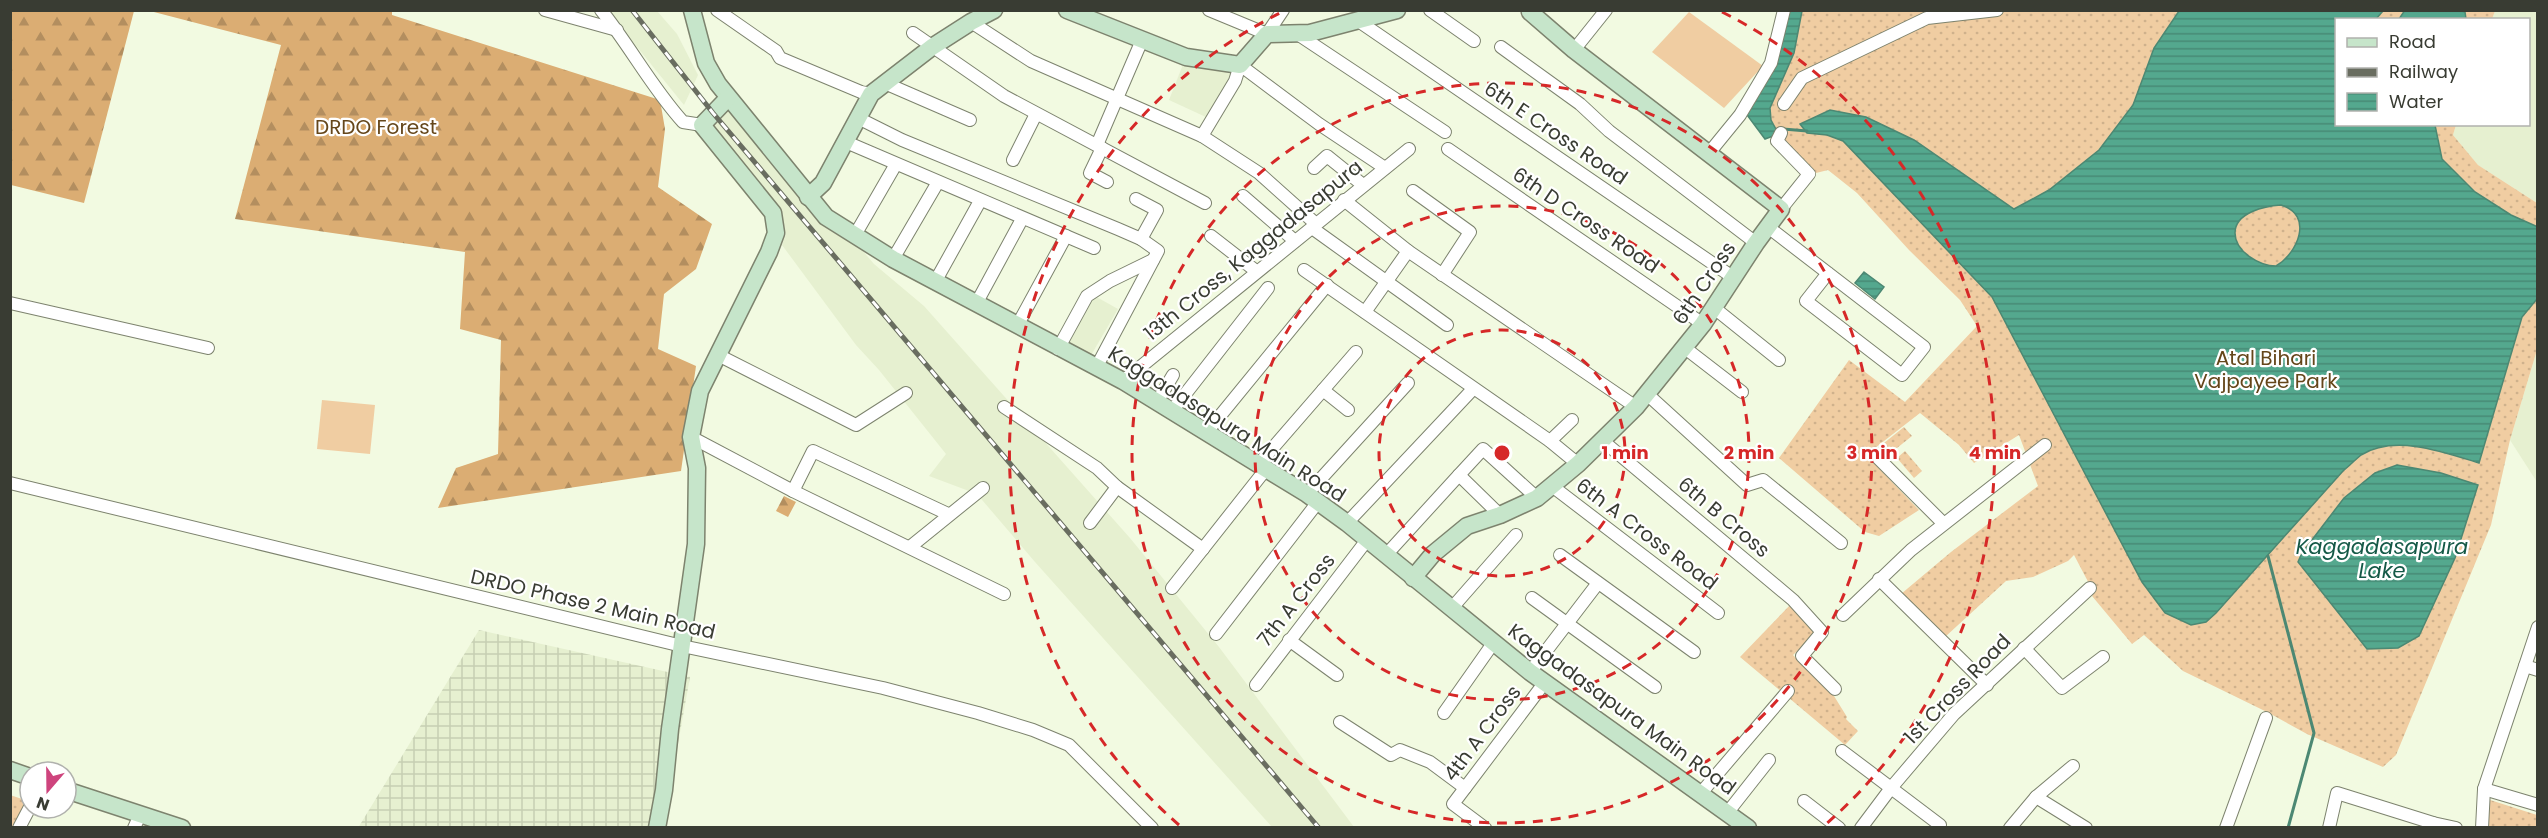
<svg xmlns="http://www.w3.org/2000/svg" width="2548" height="838" font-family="Poppins,sans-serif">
<defs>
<pattern id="industrial-grid" width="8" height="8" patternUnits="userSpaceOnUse" patternTransform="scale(1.5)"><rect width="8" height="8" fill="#e6f0d0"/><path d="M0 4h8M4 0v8" fill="none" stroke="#c6cfb3"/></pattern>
<pattern id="grass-dots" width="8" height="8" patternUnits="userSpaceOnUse" patternTransform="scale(1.5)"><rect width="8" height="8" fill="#f0cda2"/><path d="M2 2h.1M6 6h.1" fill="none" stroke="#cfb18c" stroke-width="1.8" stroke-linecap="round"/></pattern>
<pattern id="forest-firs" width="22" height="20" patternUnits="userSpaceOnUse" patternTransform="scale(1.5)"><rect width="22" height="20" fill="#dbad73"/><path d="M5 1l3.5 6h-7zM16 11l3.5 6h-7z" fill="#b38e5f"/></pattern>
<pattern id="water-rules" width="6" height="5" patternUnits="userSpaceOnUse" patternTransform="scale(1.5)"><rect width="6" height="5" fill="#54a88e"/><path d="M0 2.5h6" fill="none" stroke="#478a75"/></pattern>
</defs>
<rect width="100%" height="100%" fill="#f2fae1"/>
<!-- built -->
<g fill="#e6f0d0">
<polygon points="608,11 657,11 677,34 698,75 684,105"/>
<polygon points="2495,11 2537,11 2537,203 2478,165 2453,135 2456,125 2528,124 2528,20 2492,19"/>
<polygon points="1184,62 1234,72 1208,118 1169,100"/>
<polygon points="726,108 829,230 862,250 874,264 924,306 1130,538 1219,647 1354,827 1272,827 1035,562 977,494 929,476 946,454 879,370 856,345 782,245 786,234 781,211 711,124"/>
<polygon points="1093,295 1118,309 1090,357 1065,343"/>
<polygon points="2537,350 2537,482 2510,440"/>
</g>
<!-- industrial -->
<polygon fill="url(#industrial-grid)" points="479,630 690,677 663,827 358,828"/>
<!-- grass -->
<g fill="url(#grass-dots)">
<polygon points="1802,11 2495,11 2492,19 2336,20 2336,124 2456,125 2453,135 2478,165 2537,203 2537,350 2510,440 2491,525 2396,755 2383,767 2307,734 2269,713 2183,671 2144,635 2132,644 2092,596 2094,593 2074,555 2068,561 2033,577 2006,581 1945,637 1901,594 1951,552 2038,486 2019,435 1974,463 1959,445 1920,413 1866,455 1919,510 1879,536 1865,532 1779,458 1849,360 1905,402 1977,326 1960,300 1909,250 1857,193 1828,170 1816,173 1776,135 1777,131 1771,120 1770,108 1794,53"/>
<polygon points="1904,427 1912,436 1892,452 1884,443"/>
<polygon points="1905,451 1922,471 1914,478 1897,458"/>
<polygon points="1791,604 1816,633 1793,655 1834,696 1847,717 1846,719 1858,731 1845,745 1740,657"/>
<polygon points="10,795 28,801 13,827 11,827"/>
<polygon points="2487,799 2537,815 2537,827 2487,827"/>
</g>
<!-- forest -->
<g fill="url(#forest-firs)">
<polygon points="11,10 134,11 84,203 11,185"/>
<polygon points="150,11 392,11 392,15 660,100 665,129 658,187 712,224 696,269 664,294 658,349 696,366 681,471 438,508 456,468 498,454 501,340 460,329 465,252 235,219 281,45"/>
<polygon points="784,496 796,502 788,517 776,511"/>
</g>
<!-- pitch -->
<g fill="#f0cda2">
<polygon points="1689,12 1763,66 1724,108 1652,52"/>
<polygon points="322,400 375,405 370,454 317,449"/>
</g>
<!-- water -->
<g fill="url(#water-rules)" stroke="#4c8873" stroke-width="1.5" fill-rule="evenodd">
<polygon points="2405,10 2462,11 2465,12 2466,19 2399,19"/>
<polygon points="1788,11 1802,11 1794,53 1770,108 1771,120 1777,131 1776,135 1765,139 1747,115"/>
<path d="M2179 11H2383L2376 19 2336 20V124L2435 125 2442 159 2475 192 2511 215 2538 227 2537 299 2522 317 2479 463C2444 452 2395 434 2361 455 2355 460 2349 466 2343 471L2216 613 2206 622 2191 625 2165 613 2142 582 1992 297 1843 141 1827 135 1807 133 1800 124 1830 110 1866 117 1914 140 2014 209 2049 190 2099 150 2133 105 2154 48ZM2281 205C2314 215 2298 253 2276 266 2260 266 2235 252 2235 233 2235 212 2266 206 2281 205Z"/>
<polygon points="1864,272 1884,287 1875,299 1855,283"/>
<polygon points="2397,465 2441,473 2478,485 2455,558 2419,636 2398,648 2367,649 2298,562 2302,553 2344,498 2375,473"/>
</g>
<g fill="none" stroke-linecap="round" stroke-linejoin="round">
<!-- stream -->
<g stroke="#4c8873" stroke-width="3">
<polyline points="1783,129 1807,131"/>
<polyline points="2268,556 2314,733 2288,828"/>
</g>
<defs>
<g id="street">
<polyline points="545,10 617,30"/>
<path d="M601 10C630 46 652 88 683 122L702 125"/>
<polyline points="717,10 776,51 780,58 861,92 871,94"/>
<polyline points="1209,10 1267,34 1283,10"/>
<polyline points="1430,10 1474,41"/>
<polyline points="1357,20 1734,278"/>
<polyline points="971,22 1031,61 1202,136 1259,173 1316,224"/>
<polyline points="913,33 1004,96 1205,203"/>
<polyline points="1296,33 1445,132"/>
<polyline points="1501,47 1580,104 1609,131 1756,243"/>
<polyline points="1574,50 1606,10"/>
<polyline points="887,84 970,120"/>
<polyline points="1784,104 1802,78 1927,18 1997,10"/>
<polyline points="860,119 902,140 1118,229 1141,239 1158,251 1096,368"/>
<polyline points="1202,136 1235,81 1240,65 1319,124 1385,168"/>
<polyline points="846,142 1094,248"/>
<polyline points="1097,145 1142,40"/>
<polyline points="1102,148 1090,173 1107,182"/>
<polyline points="1448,149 1703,324"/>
<polyline points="1709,153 1740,115 1771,63 1784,10"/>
<polyline points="1013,160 1036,114"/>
<polyline points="1314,168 1327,156 1363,185"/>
<polyline points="1413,191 1470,232 1442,275"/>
<polyline points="1243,196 1295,241"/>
<polyline points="1136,199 1157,210 1141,239"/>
<polyline points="1344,200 1408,251 1636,407"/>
<polyline points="1781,209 1809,174 1777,141 1781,133"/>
<polyline points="1768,227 1924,347 1902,375 1806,301 1828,273"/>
<polyline points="1312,228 1447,325"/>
<polyline points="855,235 896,164"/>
<polyline points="1211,236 1256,271"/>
<polyline points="893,259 938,182"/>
<polyline points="1304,270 1550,441 1578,464"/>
<polyline points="935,282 980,201"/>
<polyline points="10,303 208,348"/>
<polyline points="976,304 1022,219"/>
<polyline points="1713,307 1779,360"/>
<polyline points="1365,312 1408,251"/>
<polyline points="1017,326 1066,236"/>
<polyline points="1685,348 1742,392"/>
<polyline points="1058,349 1087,296 1110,281 1153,260"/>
<polyline points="718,355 856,425 906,393"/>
<polyline points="1123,381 1409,149"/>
<polyline points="1323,390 1348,410"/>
<polyline points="1647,394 1747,485 1763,480 1841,543"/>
<polyline points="1157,402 1173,375"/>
<polyline points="1004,407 1097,468 1117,487 1203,549"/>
<polyline points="1172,411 1268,288"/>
<polyline points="1206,433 1327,285"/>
<polyline points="691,437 793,491 1004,594"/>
<polyline points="1550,441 1572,420"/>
<polyline points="1603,441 1793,600 1822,632 1802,656 1835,689"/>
<polyline points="1876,456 1943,523"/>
<polyline points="1258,465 1356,352"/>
<polyline points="1459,475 1483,449 1537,498"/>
<polyline points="10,483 682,646 883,688 978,713 1033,730 1069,745 1152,828"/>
<polyline points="1552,486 1718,613"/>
<polyline points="793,491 813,451 948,514"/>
<polyline points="1307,494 1408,383"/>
<polyline points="1090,523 1117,487"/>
<polyline points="1347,523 1473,389"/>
<polyline points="910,547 983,488"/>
<polyline points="1386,555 1459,475 1500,515"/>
<polyline points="1560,555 1694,652"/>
<polyline points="1879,579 1987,685"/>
<polyline points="1172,588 1266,469"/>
<polyline points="1532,598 1655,687"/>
<polyline points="1451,609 1516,535"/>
<polyline points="1843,615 1911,550 2045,445"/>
<polyline points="1216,634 1318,502"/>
<polyline points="1289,640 1337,675"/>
<polyline points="2024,648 2062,688 2103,657"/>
<polyline points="2525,666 2538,670"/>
<polyline points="1530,672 1598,583"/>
<polyline points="1256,685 1367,540"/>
<polyline points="1444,713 1494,642"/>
<polyline points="1340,722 1391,755 1400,750 1430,762 1465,788"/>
<polyline points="1842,751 1940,825"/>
<polyline points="2484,789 2538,805"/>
<polyline points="1701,793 1788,691"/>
<polyline points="2036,797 2073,766"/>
<polyline points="1804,801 1839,828"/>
<polyline points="1728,812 1769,760"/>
<polyline points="19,828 30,807"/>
<polyline points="134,828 140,815"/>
<polyline points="1485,828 1453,804 1545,682"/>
<polyline points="1861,828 1891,788 1954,714 2090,588"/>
<polyline points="2010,828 2036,797 2086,828"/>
<polyline points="2226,828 2266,718"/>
<polyline points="2329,828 2337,793 2433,823"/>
<polyline points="2432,828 2433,823 2456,828"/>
<polyline points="2482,828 2484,789 2538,627"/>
</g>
<g id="secondary">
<polyline points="692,10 706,63 718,84 826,217 893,259 1123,381 1307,494 1347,523 1530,672 1748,828"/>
<polyline points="1067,10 1186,57 1240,65 1267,34 1310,33 1397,10"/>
<polyline points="808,197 823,183 871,94 932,47 971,22 994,10"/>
<polyline points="1413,578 1433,554 1467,526 1500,515 1537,498 1578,464 1636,407 1703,324 1756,243 1781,209 1574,50 1530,12 1531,10"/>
<polyline points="10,770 30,777"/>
<polyline points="66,790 182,828"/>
<polyline points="657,828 664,790 670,729 696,544 697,468 691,437 700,391 769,252 776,233 773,213 702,125 728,98"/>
</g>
</defs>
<!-- street casing -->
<use href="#street" stroke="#7d836e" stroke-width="14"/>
<!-- secondary casing -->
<use href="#secondary" stroke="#7d836e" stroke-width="19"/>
<!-- street -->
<use href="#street" stroke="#fff" stroke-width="12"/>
<!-- secondary -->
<use href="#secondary" stroke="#c6e5ca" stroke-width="16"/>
<defs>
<polyline id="rail" points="632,10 713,113 1319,828"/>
</defs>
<!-- rail casing -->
<use href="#rail" stroke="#696d60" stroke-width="5"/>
<!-- rail -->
<use href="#rail" stroke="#fff" stroke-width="3" stroke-dasharray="9" stroke-linecap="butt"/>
</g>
<!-- distance rings -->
<g fill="none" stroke="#d62828" stroke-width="3" stroke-dasharray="10 8">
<circle cx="1502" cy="453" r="123"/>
<circle cx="1502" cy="453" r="247"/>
<circle cx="1502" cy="453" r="370"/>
<path d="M1179 825A493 493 0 0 1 1282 12M1722 12A493 493 0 0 1 1825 825"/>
</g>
<g text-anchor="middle" stroke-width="4.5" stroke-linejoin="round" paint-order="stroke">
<!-- park labels -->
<g font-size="20" fill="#65461a" stroke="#fff">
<text x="376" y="134">DRDO Forest</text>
<text x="2266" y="365">Atal Bihari<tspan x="2266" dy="23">Vajpayee Park</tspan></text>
</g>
<!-- street labels -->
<g font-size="20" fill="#393c33" stroke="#fff">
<text transform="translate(1556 133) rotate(34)" y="7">6th E Cross Road</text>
<text transform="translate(1586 220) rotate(34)" y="7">6th D Cross Road</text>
<text transform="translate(1253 250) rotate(-39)" y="7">13th Cross, Kaggadasapura</text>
<text transform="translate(1704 283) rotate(-56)" y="7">6th Cross</text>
<text transform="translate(1227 424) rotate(32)" y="7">Kaggadasapura Main Road</text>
<text transform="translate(1724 517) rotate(40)" y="7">6th B Cross</text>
<text transform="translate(1647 534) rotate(37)" y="7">6th A Cross Road</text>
<text transform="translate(1296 600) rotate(-52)" y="7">7th A Cross</text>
<text transform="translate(593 604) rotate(13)" y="7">DRDO Phase 2 Main Road</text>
<text transform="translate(1957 689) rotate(-46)" y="7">1st Cross Road</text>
<text transform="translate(1622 709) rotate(36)" y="7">Kaggadasapura Main Road</text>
<text transform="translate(1482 733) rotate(-53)" y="7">4th A Cross</text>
</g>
<!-- water labels -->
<g font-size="21" font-style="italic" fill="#155947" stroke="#fff">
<text x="2382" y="554">Kaggadasapura<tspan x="2382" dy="24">Lake</tspan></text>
</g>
</g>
<circle cx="1502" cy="453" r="9" fill="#d62828" stroke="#fff" stroke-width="3"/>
<g font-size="18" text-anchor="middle" font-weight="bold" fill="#d62828" stroke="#fff" stroke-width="4.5" stroke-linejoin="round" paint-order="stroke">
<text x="1625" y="459">1 min</text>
<text x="1749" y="459">2 min</text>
<text x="1872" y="459">3 min</text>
<text x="1995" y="459">4 min</text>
</g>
<!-- border -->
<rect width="2548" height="838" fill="none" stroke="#393c33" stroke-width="24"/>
<!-- legend -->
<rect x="2335" y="18" width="195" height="108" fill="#ffffff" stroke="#b0b1ad" stroke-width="1.5"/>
<rect x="2347" y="38" width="30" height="9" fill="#c6e5ca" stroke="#b0b1ad" stroke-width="1.5"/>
<text x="2389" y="48" font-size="18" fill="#393c33">Road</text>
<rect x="2347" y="68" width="30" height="9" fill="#696d60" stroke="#b0b1ad" stroke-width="1.5"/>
<text x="2389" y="78" font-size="18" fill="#393c33">Railway</text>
<rect x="2347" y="93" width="30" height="18" fill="url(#water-rules)" stroke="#b0b1ad" stroke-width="1.5"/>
<text x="2389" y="108" font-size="18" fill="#393c33">Water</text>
<!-- north arrow -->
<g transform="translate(48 790) rotate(200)"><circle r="28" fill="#ffffff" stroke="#b0b1ad" stroke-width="1.5"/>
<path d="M0-4.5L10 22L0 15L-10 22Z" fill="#ce447d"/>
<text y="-9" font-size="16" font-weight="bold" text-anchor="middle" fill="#393c33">N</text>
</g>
</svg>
